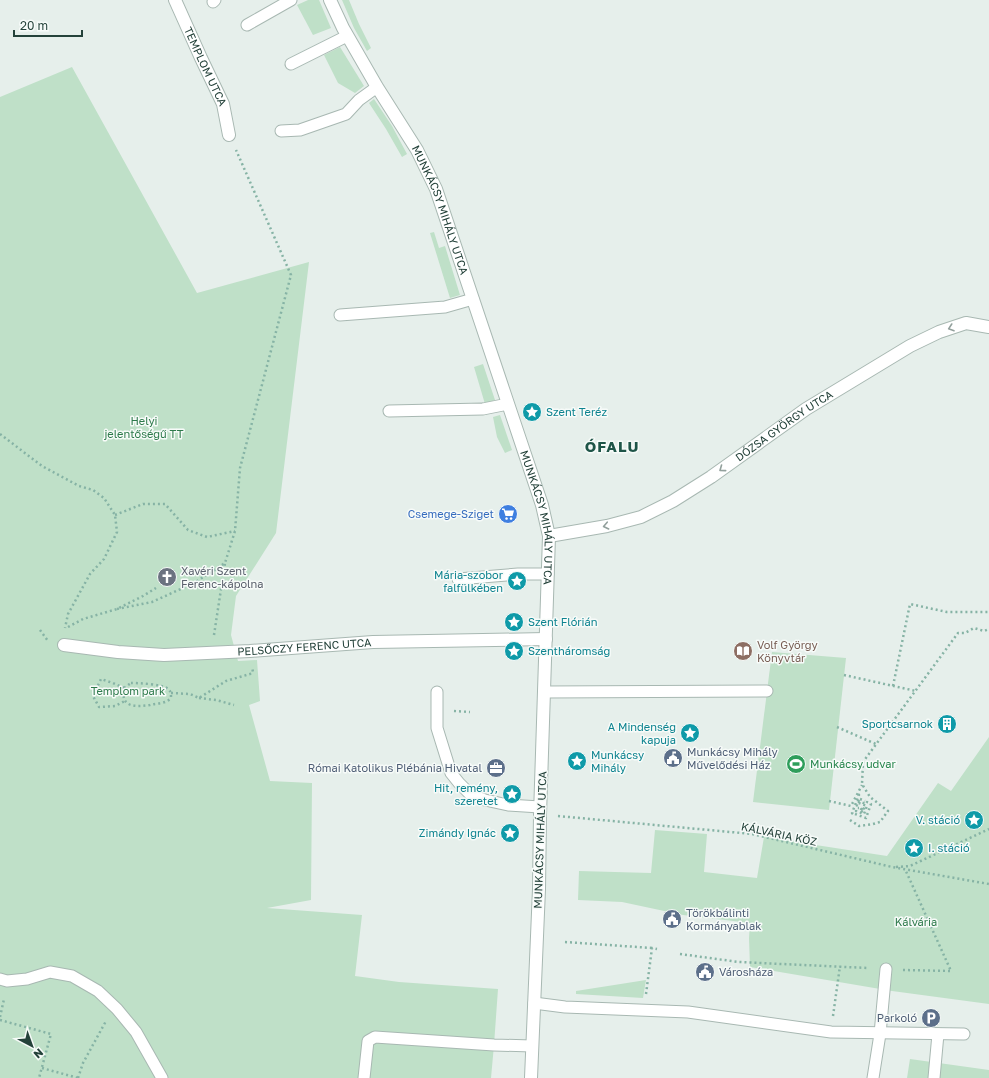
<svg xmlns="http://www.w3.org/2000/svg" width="989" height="1078" font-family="'Golos Text',sans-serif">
<rect width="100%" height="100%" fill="#e6efeb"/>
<!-- green -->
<g fill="#bfe0c8">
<polygon points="308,0 319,0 331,28 313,35 297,5"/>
<polygon points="342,0 349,0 359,24 371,48 367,51 354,28"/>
<polygon points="340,47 364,86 355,93 338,83 324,55"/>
<polygon points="72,67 197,293 309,262 276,533 236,596 231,635 238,661 257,660 260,701 249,705 270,781 312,783 311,900 267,908 362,915 355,976 399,982 498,989 494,1045 491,1078 0,1078 0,97"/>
<polygon points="374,99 392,126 407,154 402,157 386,129 369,103"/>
<polygon points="434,232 439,248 445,246 460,295 450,298 430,233"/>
<polygon points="483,364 495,400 485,404 474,367"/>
<polygon points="500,415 512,450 505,453 497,437 493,417"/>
<polygon points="772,652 846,658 829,810 753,802"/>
<polygon points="989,737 989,1004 892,991 750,967 749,938 750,923 683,915 622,902 578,900 579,871 651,873 655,830 707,834 704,872 757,878 764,837 887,856 938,783 951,791"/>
<polygon points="646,980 643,998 576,994 576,991"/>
<polygon points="910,1059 989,1070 989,1078 907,1078"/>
</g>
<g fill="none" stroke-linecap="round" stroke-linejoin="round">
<defs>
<g id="service">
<polyline points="213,2 215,0"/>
<polyline points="247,25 291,0"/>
<polyline points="291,64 347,36"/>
<polyline points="281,131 300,130 346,114 359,100 377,87"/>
<polyline points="340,315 445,307 473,299"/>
<polyline points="389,411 483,409 508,404"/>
<polyline points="458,579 518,574 548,574"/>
<polyline points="437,692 437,728 451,773 459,783 470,794 485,800 508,805 540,807"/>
<polyline points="545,692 767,691"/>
<polyline points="0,979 7,981 27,979 50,972 72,976 98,991 117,1009 136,1032 162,1078"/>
<polyline points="534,1003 565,1007 688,1012 831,1032 964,1034"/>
<polyline points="364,1078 368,1041 375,1037 494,1045 532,1046"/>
<polyline points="873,1078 880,1034 886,969"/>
<polyline points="934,1078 938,1034"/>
</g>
<g id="minor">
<path id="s1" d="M175 0 201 58 223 104 229 135"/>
<path id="s2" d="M330 0 343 28 377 87 417 150 436 189 542 505 549 536 540 815 539 889 531 1078"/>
<path id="s3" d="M549 536 607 526 641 517 673 501 711 477 806 409 910 346 939 332 966 323 989 327"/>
<path id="s4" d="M64 645 118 652 164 655 250 651 373 642 546 639"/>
</g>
</defs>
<!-- service casing -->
<use href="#service" stroke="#a8b8b2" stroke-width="13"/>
<!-- minor casing -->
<use href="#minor" stroke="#a8b8b2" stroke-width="14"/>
<!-- path -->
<g stroke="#86b3a5" stroke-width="2.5" stroke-dasharray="2 3" stroke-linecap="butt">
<polyline points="0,434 42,466 79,486 93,490 104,498 115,515 117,532 104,559 90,574 68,614 65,628"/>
<polyline points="115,515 143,504 165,504 188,530 207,537 235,531"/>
<polyline points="117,609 152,602 194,583 225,563 235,531 240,468 291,275 236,150"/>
<polyline points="68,627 83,619 117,609 143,596 156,588"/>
<polyline points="40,630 48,641"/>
<polyline points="214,635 225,563"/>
<polyline points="844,675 916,691"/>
<path d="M131 683C138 683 163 684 168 689 171 691 171 694 171 698 166 704 157 703 150 705 136 707 120 708 124 688Z"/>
<polyline points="893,686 910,604 947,612 989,612"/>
<polyline points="124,688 113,683 101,679 93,696 99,707 115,706 125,701"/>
<polyline points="171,693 190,694 199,698 226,681 250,674 253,672 252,667"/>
<polyline points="199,698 216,700 234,705"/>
<polyline points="454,711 470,712"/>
<polyline points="837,727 876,744"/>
<polyline points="471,772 481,770"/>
<polyline points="860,799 865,801"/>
<polyline points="829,801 851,806 862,785"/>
<polyline points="856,805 858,806 859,803 867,806 864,814 856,811 857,808 859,808"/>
<polyline points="861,811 863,812 864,809 862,807 861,809 863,809"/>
<polyline points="853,814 852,813 859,795 857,793"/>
<polyline points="855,814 866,818 871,804 867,802 866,804 858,801 858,802"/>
<polyline points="558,816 752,834 892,867 989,884"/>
<polyline points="850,820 859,826 873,824 880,822 888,811 870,797 862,784 863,762 958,633 965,633 974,628 984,631 989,629"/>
<polyline points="896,867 910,866 989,829"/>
<polyline points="565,942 652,948"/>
<polyline points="680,954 739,962 868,968"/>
<polyline points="903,970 951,971 905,869"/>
<polyline points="646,994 652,948 657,949"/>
<polyline points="833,1016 840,966"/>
<polyline points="0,1017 4,999"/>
<polyline points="0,1020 51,1034 39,1078"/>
<polyline points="42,1068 78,1078"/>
<polyline points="78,1078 83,1063 106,1021"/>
</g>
<!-- service -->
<use href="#service" stroke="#fff" stroke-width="11"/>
<!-- minor -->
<use href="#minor" stroke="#fff" stroke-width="12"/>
</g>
<!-- one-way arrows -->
<defs><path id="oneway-chevron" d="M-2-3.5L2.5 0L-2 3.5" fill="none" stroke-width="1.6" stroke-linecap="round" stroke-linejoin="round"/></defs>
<g stroke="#92a09c">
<use href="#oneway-chevron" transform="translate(951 328) rotate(161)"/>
<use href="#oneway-chevron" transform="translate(722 469) rotate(144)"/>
<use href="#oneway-chevron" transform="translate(606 526) rotate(168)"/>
</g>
<!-- icons -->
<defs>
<symbol id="sight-disc" viewBox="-11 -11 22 22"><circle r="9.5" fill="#0f9aa8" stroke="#f7fbf9"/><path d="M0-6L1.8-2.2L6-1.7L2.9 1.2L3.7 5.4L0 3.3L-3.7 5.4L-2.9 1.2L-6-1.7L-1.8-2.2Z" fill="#fff"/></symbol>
<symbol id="supermarket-disc" viewBox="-11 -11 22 22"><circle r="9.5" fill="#3f7fe0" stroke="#f7fbf9"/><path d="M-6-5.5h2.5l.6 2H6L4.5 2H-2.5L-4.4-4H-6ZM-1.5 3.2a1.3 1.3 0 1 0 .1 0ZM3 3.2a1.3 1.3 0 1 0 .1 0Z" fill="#fff"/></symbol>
<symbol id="church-disc" viewBox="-11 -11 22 22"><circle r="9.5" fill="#6b7280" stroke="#f7fbf9"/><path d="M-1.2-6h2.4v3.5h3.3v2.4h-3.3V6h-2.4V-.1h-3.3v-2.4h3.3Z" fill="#fff"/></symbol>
<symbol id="library-disc" viewBox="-11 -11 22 22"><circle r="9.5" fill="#8d6e63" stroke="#f7fbf9"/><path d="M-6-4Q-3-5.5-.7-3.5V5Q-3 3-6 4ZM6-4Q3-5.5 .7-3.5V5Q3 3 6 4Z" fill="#fff"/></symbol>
<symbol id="building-disc" viewBox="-11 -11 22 22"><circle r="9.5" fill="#0f9aa8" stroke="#f7fbf9"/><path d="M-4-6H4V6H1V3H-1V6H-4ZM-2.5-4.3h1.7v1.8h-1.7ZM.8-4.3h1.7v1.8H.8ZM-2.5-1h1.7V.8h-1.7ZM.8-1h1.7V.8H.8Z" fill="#fff"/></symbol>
<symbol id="civic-disc" viewBox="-11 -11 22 22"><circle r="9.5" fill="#5c6f8a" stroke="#f7fbf9"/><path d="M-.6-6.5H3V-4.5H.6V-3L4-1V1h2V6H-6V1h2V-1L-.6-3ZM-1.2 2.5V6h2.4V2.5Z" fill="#fff"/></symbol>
<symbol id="stadium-disc" viewBox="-11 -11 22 22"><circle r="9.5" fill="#2e9e5b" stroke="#f7fbf9"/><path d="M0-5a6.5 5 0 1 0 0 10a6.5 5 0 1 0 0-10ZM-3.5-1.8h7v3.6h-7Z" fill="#fff"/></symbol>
<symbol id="office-disc" viewBox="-11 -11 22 22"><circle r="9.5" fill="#5c6f8a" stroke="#f7fbf9"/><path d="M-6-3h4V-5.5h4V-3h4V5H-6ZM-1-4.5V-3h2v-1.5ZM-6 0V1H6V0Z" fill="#fff"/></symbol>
<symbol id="parking-disc" viewBox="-11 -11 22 22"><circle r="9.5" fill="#5c6f8a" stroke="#f7fbf9"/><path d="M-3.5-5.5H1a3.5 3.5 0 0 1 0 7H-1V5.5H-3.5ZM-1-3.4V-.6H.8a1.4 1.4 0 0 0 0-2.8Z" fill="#fff"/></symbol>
</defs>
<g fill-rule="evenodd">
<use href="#sight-disc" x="521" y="401" width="22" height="22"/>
<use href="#supermarket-disc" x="497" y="503" width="22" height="22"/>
<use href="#church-disc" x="156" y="566" width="22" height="22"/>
<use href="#sight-disc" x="506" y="570" width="22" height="22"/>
<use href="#sight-disc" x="503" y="611" width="22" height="22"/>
<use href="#sight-disc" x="503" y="640" width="22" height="22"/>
<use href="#library-disc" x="732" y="640" width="22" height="22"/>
<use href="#building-disc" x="936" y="713" width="22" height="22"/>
<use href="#sight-disc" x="679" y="722" width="22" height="22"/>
<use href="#civic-disc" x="662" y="747" width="22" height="22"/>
<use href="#sight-disc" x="566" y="750" width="22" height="22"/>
<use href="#stadium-disc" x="785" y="753" width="22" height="22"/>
<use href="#office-disc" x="485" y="757" width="22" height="22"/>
<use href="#sight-disc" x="501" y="783" width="22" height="22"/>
<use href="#sight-disc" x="963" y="809" width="22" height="22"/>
<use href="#sight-disc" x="499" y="822" width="22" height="22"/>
<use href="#sight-disc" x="903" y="837" width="22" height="22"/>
<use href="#civic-disc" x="661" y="908" width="22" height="22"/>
<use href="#civic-disc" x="694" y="961" width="22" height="22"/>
<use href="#parking-disc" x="920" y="1007" width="22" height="22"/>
</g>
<g text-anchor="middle" stroke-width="3" stroke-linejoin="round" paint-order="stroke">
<!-- street labels -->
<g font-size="11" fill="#24423a" stroke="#f7fbf9">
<text dy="4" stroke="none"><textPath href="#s1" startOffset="73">TEMPLOM UTCA</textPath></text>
<text dy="4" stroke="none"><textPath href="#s2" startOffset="238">MUNKÁCSY MIHÁLY UTCA</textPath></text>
<text dy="4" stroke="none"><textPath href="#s3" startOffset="264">DÓZSA GYÖRGY UTCA</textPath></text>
<text dy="4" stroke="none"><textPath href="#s2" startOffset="562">MUNKÁCSY MIHÁLY UTCA</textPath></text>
<text dy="4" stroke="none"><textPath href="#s4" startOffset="241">PELSŐCZY FERENC UTCA</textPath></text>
<text transform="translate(779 834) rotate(12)" y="4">KÁLVÁRIA KÖZ</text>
<text transform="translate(540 840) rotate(-88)" y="4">MUNKÁCSY MIHÁLY UTCA</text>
</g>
<!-- culture labels -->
<g font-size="11" fill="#0d838f" stroke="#f7fbf9" text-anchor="end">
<text x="546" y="416" text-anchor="start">Szent Teréz</text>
<text x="503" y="579">Mária-szobor<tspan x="503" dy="13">falfülkében</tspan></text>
<text x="528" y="626" text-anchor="start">Szent Flórián</text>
<text x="528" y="655" text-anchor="start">Szentháromság</text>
<text x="933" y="728">Sportcsarnok</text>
<text x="676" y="731">A Mindenség<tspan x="676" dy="13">kapuja</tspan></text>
<text x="591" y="759" text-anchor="start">Munkácsy<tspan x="591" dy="13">Mihály</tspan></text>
<text x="498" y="792">Hit, remény,<tspan x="498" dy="13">szeretet</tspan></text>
<text x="960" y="824">V. stáció</text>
<text x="496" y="837">Zimándy Ignác</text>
<text x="928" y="852" text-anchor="start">I. stáció</text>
</g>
<!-- park labels -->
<g font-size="11" fill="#2d7a4b" stroke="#f7fbf9">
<text x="144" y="425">Helyi<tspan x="144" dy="13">jelentőségű TT</tspan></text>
<text x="128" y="695">Templom park</text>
<text x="916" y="926">Kálvária</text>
</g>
<!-- shop labels -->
<g font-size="11" fill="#366cbe" stroke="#f7fbf9" text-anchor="end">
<text x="494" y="518">Csemege-Sziget</text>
</g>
<!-- worship labels -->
<g font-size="11" fill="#5b616d" stroke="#f7fbf9" text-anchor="start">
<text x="181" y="575">Xavéri Szent<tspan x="181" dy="13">Ferenc-kápolna</tspan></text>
</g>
<!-- education labels -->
<g font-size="11" fill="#785e54" stroke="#f7fbf9" text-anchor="start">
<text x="757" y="649">Volf György<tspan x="757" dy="13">Könyvtár</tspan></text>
</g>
<!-- service labels -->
<g font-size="11" fill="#4e5e75" stroke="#f7fbf9" text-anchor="start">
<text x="687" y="756">Munkácsy Mihály<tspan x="687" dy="13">Művelődési Ház</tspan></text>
<text x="482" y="772" text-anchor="end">Római Katolikus Plébánia Hivatal</text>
<text x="686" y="917">Törökbálinti<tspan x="686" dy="13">Kormányablak</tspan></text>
<text x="719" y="976">Városháza</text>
<text x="917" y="1022" text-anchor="end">Parkoló</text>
</g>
<!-- leisure labels -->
<g font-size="11" fill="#27864d" stroke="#f7fbf9" text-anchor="start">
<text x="810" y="768">Munkácsy udvar</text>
</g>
<!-- district labels -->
<g font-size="15" font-weight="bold" letter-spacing="1" fill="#1f5548" stroke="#f7fbf9">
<text x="612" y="452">ÓFALU</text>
</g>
</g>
<!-- north arrow -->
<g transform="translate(32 1046) rotate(139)" stroke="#f7fbf9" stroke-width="3" paint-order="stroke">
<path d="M0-3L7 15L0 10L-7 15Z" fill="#24423a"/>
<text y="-6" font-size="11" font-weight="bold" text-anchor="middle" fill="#24423a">N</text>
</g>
<!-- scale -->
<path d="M14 30v6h68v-6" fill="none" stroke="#24423a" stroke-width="2"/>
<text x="20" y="30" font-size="12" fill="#24423a" stroke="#f7fbf9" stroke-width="3" paint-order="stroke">20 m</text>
</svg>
